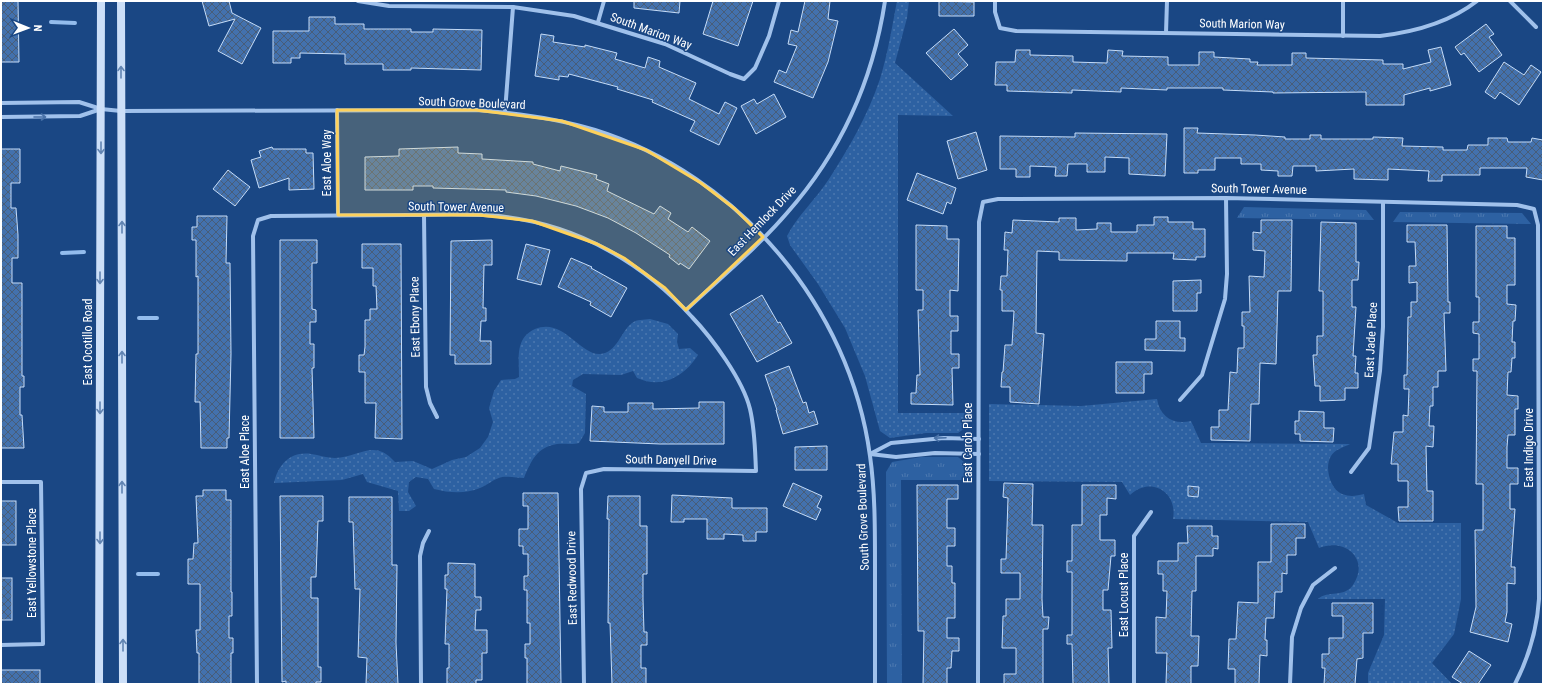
<svg xmlns="http://www.w3.org/2000/svg" width="1544" height="685" font-family="'Roboto Condensed',sans-serif">
<defs>
<pattern id="grass-tufts" width="24" height="20" patternUnits="userSpaceOnUse"><rect width="24" height="20" fill="#2d61a2"/><path d="M3 7l-1-3M5 7V3M7 7l1-3M15 17l-1-3M17 17v-4M19 17l1-3" fill="none" stroke="#4c79b0"/></pattern>
<pattern id="park-dots" width="8" height="8" patternUnits="userSpaceOnUse"><rect width="8" height="8" fill="#2d61a2"/><path d="M2 2h.1M6 6h.1" fill="none" stroke="#4c79b0" stroke-width="1.8" stroke-linecap="round"/></pattern>
<pattern id="building-cross-hatch" width="8" height="8" patternUnits="userSpaceOnUse"><rect width="8" height="8" fill="#4371ad"/><path d="M0 0l8 8M0 8l8-8" fill="none" stroke="#485d78"/></pattern>
</defs>
<rect width="100%" height="100%" fill="#1a4784"/>
<!-- grass -->
<g fill="url(#grass-tufts)">
<polygon points="1244,207 1366,210 1374,220 1237,218"/>
<polygon points="1400,212 1522,213 1531,224 1393,222"/>
<polygon points="921,457 958,457 970,467 969,480 901,480 902,684 887,684 886,472 892,462"/>
</g>
<!-- park -->
<g fill="url(#park-dots)">
<path d="M897 1H909L907 18 895 63 953 116 898 115V413H969L968 426 958 433H926L890 438 880 431 865 376 845 328 818 284 790 245 787 236C798 215 816 199 829 179 849 148 868 115 880 79 888 53 892 27 897 1Z"/>
<path d="M650 319 668 324 678 334 677 342 679 349 690 348 698 355C684 377 662 389 637 378L633 371 621 375 583 374 573 380 572 386 586 394 585 433 579 443C571 445 564 443 557 444 537 447 531 461 524 478 517 478 509 476 502 477 493 479 488 485 480 488 465 494 450 493 434 489L428 479 416 477 409 482 408 492 416 506 409 511H399L398 491 367 482 363 474 342 480 274 483C278 465 290 451 311 454 319 455 327 458 335 458 360 457 374 438 395 462L413 461 432 469 452 460 466 457 480 448 488 437 493 422 489 408 494 391 501 380 515 379 519 377C519 358 515 338 535 329 563 317 580 355 600 354 617 353 621 331 632 323 637 319 644 320 650 319Z"/>
<path d="M1157 399C1160 417 1173 425 1191 421L1201 443 1350 444C1344 447 1334 450 1331 456 1324 467 1330 489 1342 494 1350 497 1356 496 1364 494L1366 505 1398 523H1461V599L1454 634 1432 663 1452 684H1368V673L1384 635 1385 599H1318C1328 590 1344 598 1353 585 1370 560 1346 537 1319 548L1308 522 1173 519C1178 491 1150 476 1130 495L1122 482 989 481V404L1081 406Z"/>
</g>
<g fill="none" stroke-linecap="round" stroke-linejoin="round">
<!-- stream -->
<g stroke="#93bced" stroke-width="4">
<polyline points="51,22 75,23"/>
<polyline points="62,253 84,252"/>
<polyline points="139,318 157,318"/>
<polyline points="138,574 158,574"/>
</g>
</g>
<!-- building -->
<g fill="url(#building-cross-hatch)" stroke="#c5dcf8">
<polygon points="1,1 18,1 19,62 1,62"/>
<polygon points="202,1 229,1 232,13 261,28 242,64 218,51 235,19 209,26"/>
<polygon points="634,1 680,1 679,13 634,8"/>
<polygon points="713,1 753,1 738,46 703,34"/>
<polygon points="805,1 830,1 828,19 838,21 828,62 813,98 774,82 779,70 786,73 797,46 788,44 791,30 798,32"/>
<polygon points="939,1 974,2 974,16 939,16"/>
<polygon points="309,17 335,17 335,24 364,24 364,29 411,29 411,32 433,32 433,29 482,30 481,70 411,68 411,70 383,70 383,64 345,64 345,54 300,53 300,58 291,58 291,63 273,63 273,31 309,31"/>
<polygon points="1486,24 1494,34 1489,37 1502,55 1479,72 1464,53 1461,55 1455,47"/>
<polygon points="954,29 968,45 958,54 968,65 951,80 926,53"/>
<polygon points="541,34 554,36 553,42 585,47 585,45 617,53 615,59 645,68 648,57 660,61 659,67 696,83 689,99 719,114 725,102 737,108 719,145 690,131 695,121 652,102 653,100 617,89 618,87 569,74 568,77 559,76 559,80 535,76"/>
<polygon points="1441,47 1451,85 1430,91 1430,88 1404,95 1404,105 1366,105 1366,92 1273,93 1273,92 1223,90 1223,88 1167,88 1167,90 1121,88 1121,92 1072,90 1072,93 1007,91 1007,85 995,85 996,62 1015,62 1016,50 1030,50 1030,55 1073,56 1073,62 1107,63 1108,50 1123,51 1122,56 1168,57 1168,65 1199,65 1199,52 1214,52 1214,57 1250,59 1250,62 1258,62 1257,65 1292,65 1292,53 1306,53 1306,58 1383,60 1383,64 1403,64 1403,69 1431,62 1428,50"/>
<polygon points="1504,62 1524,75 1531,65 1541,72 1519,105 1500,92 1495,99 1485,92"/>
<polygon points="774,94 786,117 756,134 741,106 754,99 757,104"/>
<polygon points="1184,128 1198,128 1197,133 1255,135 1285,137 1285,139 1310,139 1310,135 1321,135 1321,139 1373,139 1373,137 1403,138 1402,146 1443,147 1443,150 1467,150 1468,145 1488,145 1488,138 1507,138 1508,142 1531,142 1532,138 1543,140 1543,180 1526,177 1527,168 1480,168 1480,175 1442,175 1442,181 1428,181 1429,171 1388,169 1388,180 1354,179 1354,169 1316,171 1316,166 1293,166 1292,176 1278,176 1278,171 1261,170 1261,164 1241,164 1241,158 1215,158 1215,170 1198,170 1198,173 1184,173"/>
<polygon points="976,132 987,170 958,179 947,141"/>
<polygon points="1075,133 1167,134 1165,176 1129,174 1129,158 1105,157 1105,172 1087,172 1087,164 1068,164 1067,176 1055,176 1056,167 1030,166 1030,177 1016,177 1016,169 1000,169 1000,136 1075,137"/>
<polygon points="272,147 273,149 306,149 306,153 313,153 314,189 289,190 289,178 259,188 251,160 261,157 259,151"/>
<polygon points="458,147 458,153 482,154 482,159 533,162 533,164 560,171 561,166 597,175 596,179 609,184 607,191 654,214 660,206 671,213 668,219 688,232 692,227 710,241 689,269 680,263 679,265 669,257 670,255 636,233 608,218 576,206 536,196 506,192 506,190 433,188 433,186 413,186 413,190 365,190 365,157 399,156 399,149"/>
<polygon points="1,149 20,149 20,183 11,183 11,208 16,208 18,235 18,258 12,258 12,283 22,283 22,376 24,376 24,387 20,387 20,415 22,415 24,448 1,448"/>
<polygon points="228,170 250,187 235,206 213,189"/>
<polygon points="917,173 956,188 951,204 947,202 943,214 907,200"/>
<polygon points="197,216 227,216 226,263 230,263 231,354 229,438 227,438 227,448 201,448 200,402 195,402 196,354 198,354 198,276 196,277 196,240 192,240 192,227 197,227"/>
<polygon points="1154,217 1168,217 1168,222 1193,222 1193,229 1205,229 1205,257 1196,257 1196,260 1173,259 1174,253 1127,253 1127,261 1059,260 1059,252 1037,251 1036,333 1044,334 1039,404 1010,402 1010,387 1001,387 1002,372 1003,372 1005,345 1012,345 1014,311 1002,311 1002,290 1000,290 1001,276 1007,276 1008,250 1004,250 1005,232 1012,233 1013,220 1059,222 1059,218 1076,218 1076,230 1097,229 1097,223 1111,223 1111,232 1137,232 1137,225 1154,225"/>
<polygon points="1261,220 1292,220 1291,291 1278,291 1276,364 1260,363 1259,404 1251,404 1250,441 1211,440 1211,427 1219,427 1219,410 1228,410 1230,372 1237,373 1238,348 1244,348 1244,326 1242,326 1242,312 1250,312 1249,276 1264,277 1265,251 1253,250 1253,232 1261,233"/>
<polygon points="1321,222 1356,223 1356,262 1359,262 1358,280 1352,280 1352,307 1356,307 1353,356 1356,356 1355,373 1358,373 1358,388 1345,388 1345,400 1320,401 1320,386 1315,386 1313,355 1317,355 1317,336 1323,336 1323,291 1319,291"/>
<polygon points="916,225 947,226 947,239 959,239 958,291 950,290 950,316 958,316 958,331 951,331 951,354 959,354 959,368 952,368 953,405 911,404 911,393 916,393 917,375 920,375 918,310 923,310 923,290 916,290"/>
<polygon points="1407,225 1447,225 1448,302 1450,302 1450,313 1444,313 1446,371 1438,371 1438,387 1433,387 1433,406 1430,406 1429,426 1434,426 1433,447 1426,446 1427,491 1433,491 1433,521 1399,521 1398,507 1408,507 1408,481 1398,481 1398,464 1391,464 1394,432 1403,432 1403,415 1408,416 1409,389 1404,389 1404,375 1407,375 1408,317 1411,317 1411,302 1417,302 1417,282 1409,283 1409,266 1416,266 1415,242 1407,242"/>
<polygon points="1476,226 1507,226 1507,238 1515,238 1515,285 1507,285 1507,304 1516,305 1515,321 1513,321 1512,342 1515,342 1515,358 1512,358 1511,372 1508,372 1507,395 1518,396 1518,409 1515,409 1515,435 1508,435 1507,447 1507,468 1518,468 1518,484 1510,484 1510,509 1515,509 1511,567 1515,567 1515,584 1507,583 1507,612 1505,622 1512,624 1508,642 1470,632 1476,607 1475,530 1483,530 1483,484 1476,484 1477,371 1473,371 1473,359 1479,359 1479,334 1473,333 1473,322 1479,322 1479,297 1476,297"/>
<polygon points="280,240 317,240 317,263 312,263 312,309 316,310 316,322 310,322 310,344 314,344 314,368 312,368 314,438 280,438"/>
<polygon points="492,240 492,265 484,265 483,308 486,308 486,321 481,321 480,341 491,341 491,364 455,364 455,355 450,355 451,241"/>
<polygon points="362,244 401,244 402,439 375,438 376,403 365,403 365,372 359,372 359,355 364,355 365,347 365,320 370,320 370,309 377,309 376,286 373,286 373,268 362,268"/>
<polygon points="526,244 550,250 541,285 517,279"/>
<polygon points="571,258 592,267 591,268 627,288 611,317 590,305 591,302 558,287"/>
<polygon points="1201,280 1201,293 1197,293 1197,311 1173,311 1173,281"/>
<polygon points="762,295 778,323 780,322 792,343 757,362 730,314"/>
<polygon points="1156,321 1180,321 1180,338 1185,338 1185,351 1145,350 1145,339 1156,339"/>
<polygon points="1116,362 1152,362 1152,374 1144,374 1144,393 1116,393"/>
<polygon points="789,366 803,403 806,402 809,413 814,411 818,424 783,434 776,410 777,410 765,375"/>
<polygon points="699,402 724,402 724,444 660,444 590,441 592,406 604,407 604,412 628,412 628,403 653,403 653,409 699,408"/>
<polygon points="1299,411 1324,412 1324,428 1334,428 1333,442 1300,441 1300,434 1295,434 1295,421 1299,421"/>
<polygon points="827,446 827,470 795,470 795,447"/>
<polygon points="793,483 822,496 817,507 821,509 816,520 783,506"/>
<polygon points="1004,483 1033,484 1032,525 1043,525 1042,599 1043,617 1049,617 1048,629 1043,629 1043,684 1004,684 1004,674 1016,674 1016,648 1002,648 1003,616 1006,616 1006,599 1020,599 1020,573 1001,573 1001,559 1006,559 1008,498 1003,497"/>
<polygon points="917,485 958,485 958,499 947,499 947,528 955,528 955,546 947,546 947,566 952,566 952,583 955,583 955,618 947,618 947,638 959,638 959,651 952,651 951,668 947,668 947,684 923,684 924,631 918,631"/>
<polygon points="1082,485 1116,485 1116,499 1107,498 1107,515 1100,515 1100,540 1115,540 1115,556 1111,556 1108,590 1103,590 1103,610 1111,610 1112,648 1108,648 1109,684 1073,684 1072,644 1067,644 1067,635 1072,635 1072,572 1067,572 1067,561 1072,561 1072,525 1082,525"/>
<polygon points="1188,486 1199,487 1198,497 1188,496"/>
<polygon points="203,490 226,490 226,500 231,500 231,592 232,592 232,616 229,616 229,638 233,638 233,653 231,653 231,684 199,684 199,653 197,653 196,630 200,630 200,584 188,584 188,559 193,559 194,543 198,543 196,496 203,496"/>
<polygon points="523,493 558,493 561,684 527,684 527,658 525,658 525,644 530,644 530,623 527,623 527,590 524,590 524,576 528,576 528,554 523,554 523,546 519,546 519,529 528,529 528,506 523,506"/>
<polygon points="672,495 732,498 732,508 767,508 767,532 756,532 756,541 743,541 743,535 724,534 724,539 707,539 707,519 684,519 684,522 671,522"/>
<polygon points="280,496 323,496 323,521 318,521 316,577 311,577 311,598 318,598 318,667 321,667 321,682 316,682 316,684 286,684 286,681 282,682"/>
<polygon points="608,496 640,496 640,526 647,526 647,574 643,574 643,599 644,632 647,632 647,645 641,645 641,668 646,668 646,684 612,684 610,623 608,623 609,519 607,519"/>
<polygon points="349,497 392,497 392,565 397,565 396,643 398,684 366,684 367,658 358,657 360,589 355,589 353,522 349,522"/>
<rect x="1" y="501" width="15" height="44"/>
<polygon points="1271,524 1305,524 1305,538 1296,538 1296,555 1287,555 1287,574 1282,573 1282,592 1275,592 1274,618 1266,618 1265,640 1267,640 1267,656 1260,655 1259,684 1235,684 1235,669 1228,669 1229,639 1236,639 1238,602 1258,603 1258,562 1271,562"/>
<polygon points="1187,526 1212,526 1212,536 1218,536 1218,549 1213,548 1213,556 1196,556 1196,591 1192,591 1191,636 1199,636 1198,666 1191,666 1191,684 1166,684 1167,653 1156,653 1156,617 1166,618 1167,591 1163,591 1163,574 1158,574 1158,561 1178,561 1178,543 1188,543"/>
<polygon points="448,563 475,564 475,597 481,597 481,610 476,610 475,630 487,630 487,653 482,653 482,680 476,680 476,684 447,684 447,668 449,668 449,644 445,644 447,589 445,589 445,575 448,575"/>
<rect x="1" y="578" width="11" height="42"/>
<polygon points="1332,603 1373,603 1373,633 1363,633 1363,658 1357,659 1355,684 1324,684 1325,668 1322,668 1322,654 1329,654 1329,638 1343,638 1343,616 1332,616"/>
<polygon points="1469,651 1491,665 1478,684 1463,684 1452,677"/>
<rect x="1" y="670" width="39" height="14"/>
</g>
<g fill="none" stroke-linecap="round" stroke-linejoin="round">
<!-- street -->
<g stroke="#a0c1eb" stroke-width="4">
<polyline points="358,1 389,6 513,7 574,16 665,44 730,74 744,79 755,68 769,36 779,1"/>
<path d="M995 1V12L1000 28 1016 31 1380 36C1414 32 1449 23 1477 1"/>
<polyline points="1510,1 1536,27"/>
<polyline points="598,22 604,1"/>
<polyline points="1166,33 1167,1"/>
<polyline points="1343,36 1343,1"/>
<path d="M1 103 79 102 101 109 121 111 476 110C517 113 556 118 595 130 739 175 850 307 870 456 875 491 875 527 875 564 875 604 875 644 875 684"/>
<polyline points="337,110 338,215"/>
<polyline points="505,112 513,7"/>
<polyline points="1,117 80,116 101,109"/>
<polyline points="424,215 426,387 430,403 437,417"/>
<path d="M686 310C720 278 757 248 787 213 840 153 873 80 885 1"/>
<polyline points="1180,400 1202,375 1225,299 1227,274 1226,198"/>
<polyline points="870,454 891,443 944,438 979,439"/>
<polyline points="870,454 896,457 935,453 979,454"/>
<polyline points="1351,472 1369,448 1380,371 1383,327 1383,202"/>
<polyline points="1,482 41,482 43,644 1,645"/>
<path d="M257 684 253 236 258 220 271 216C317 216 363 215 409 215 441 215 474 213 506 217 579 226 643 263 692 317 712 338 743 380 750 409 755 430 755 450 756 471L604 469 586 473 581 489 584 684"/>
<polyline points="421,684 420,556 423,543 429,531"/>
<path d="M978 684 979 222 983 202 998 199 1226 198 1517 205 1534 209 1538 225 1539 599C1537 630 1529 657 1515 684"/>
<polyline points="1134,684 1134,536 1151,512"/>
<polyline points="1290,684 1292,637 1301,608 1313,585 1335,568"/>
</g>
<!-- secondary -->
<g stroke="#ccdff8" stroke-width="8">
<polyline points="121,1 123,684"/>
<polyline points="99,684 101,1"/>
</g>
</g>
<!-- one-way arrows -->
<defs><path id="oneway-shaft" d="M-6 0H5M1.5-3L5.5 0L1.5 3" fill="none" stroke-width="1.6" stroke-linecap="round" stroke-linejoin="round"/></defs>
<g stroke="#6184b2">
<use href="#oneway-shaft" transform="translate(121 72) rotate(-90)"/>
<use href="#oneway-shaft" transform="translate(101 148) rotate(90)"/>
<use href="#oneway-shaft" transform="translate(122 227) rotate(-90)"/>
<use href="#oneway-shaft" transform="translate(100 278) rotate(90)"/>
<use href="#oneway-shaft" transform="translate(122 357) rotate(-90)"/>
<use href="#oneway-shaft" transform="translate(100 408) rotate(90)"/>
<use href="#oneway-shaft" transform="translate(122 487) rotate(-90)"/>
<use href="#oneway-shaft" transform="translate(100 538) rotate(90)"/>
<use href="#oneway-shaft" transform="translate(123 645) rotate(-90)"/>
</g>
<g stroke="#4972a8">
<use href="#oneway-shaft" transform="translate(40 117)"/>
<use href="#oneway-shaft" transform="translate(940 438) rotate(178)"/>
</g>
<!-- marked area -->
<path fill="#fdd15c" fill-opacity="0.2" stroke="#fdd15c" stroke-width="3" stroke-linejoin="round" d="M337 110H476L562 121 646 150 701 183 735 209 763 237 686 310 665 288 624 258 597 244 532 221 479 215H338Z"/>
<g text-anchor="middle" stroke-width="3" stroke-linejoin="round" paint-order="stroke">
<!-- street labels -->
<g font-size="12" fill="#fff" stroke="#1a4784">
<text transform="translate(1242 24) rotate(1)" y="4">South Marion Way</text>
<text transform="translate(651 31) rotate(20)" y="4">South Marion Way</text>
<text transform="translate(472 103) rotate(2)" y="4">South Grove Boulevard</text>
<text transform="translate(327 163) rotate(-90)" y="4">East Aloe Way</text>
<text transform="translate(1259 189) rotate(1)" y="4">South Tower Avenue</text>
<text transform="translate(456 207) rotate(1)" y="4">South Tower Avenue</text>
<text transform="translate(762 221) rotate(-46)" y="4">East Hemlock Drive</text>
<text transform="translate(415 317) rotate(-91)" y="4">East Ebony Place</text>
<text transform="translate(1371 340) rotate(-87)" y="4">East Jade Place</text>
<text transform="translate(88 342) rotate(-90)" y="4">East Ocotillo Road</text>
<text transform="translate(968 443) rotate(-90)" y="4">East Carob Place</text>
<text transform="translate(1529 448) rotate(-90)" y="4">East Indigo Drive</text>
<text transform="translate(245 452) rotate(-90)" y="4">East Aloe Place</text>
<text transform="translate(671 460) rotate(1)" y="4">South Danyell Drive</text>
<text transform="translate(863 517) rotate(-92)" y="4">South Grove Boulevard</text>
<text transform="translate(32 563) rotate(-90)" y="4">East Yellowstone Place</text>
<text transform="translate(572 578) rotate(-91)" y="4">East Redwood Drive</text>
<text transform="translate(1124 595) rotate(-90)" y="4">East Locust Place</text>
</g>
</g>
<!-- border -->
<rect width="1544" height="685" fill="none" stroke="#ffffff" stroke-width="4"/>
<!-- north arrow -->
<g transform="translate(28 28) rotate(91)" stroke="#1a4784" stroke-width="3" paint-order="stroke">
<path d="M0-3L7 15L0 10L-7 15Z" fill="#ffffff"/>
<text y="-6" font-size="11" font-weight="bold" text-anchor="middle" fill="#ffffff">N</text>
</g>
</svg>
